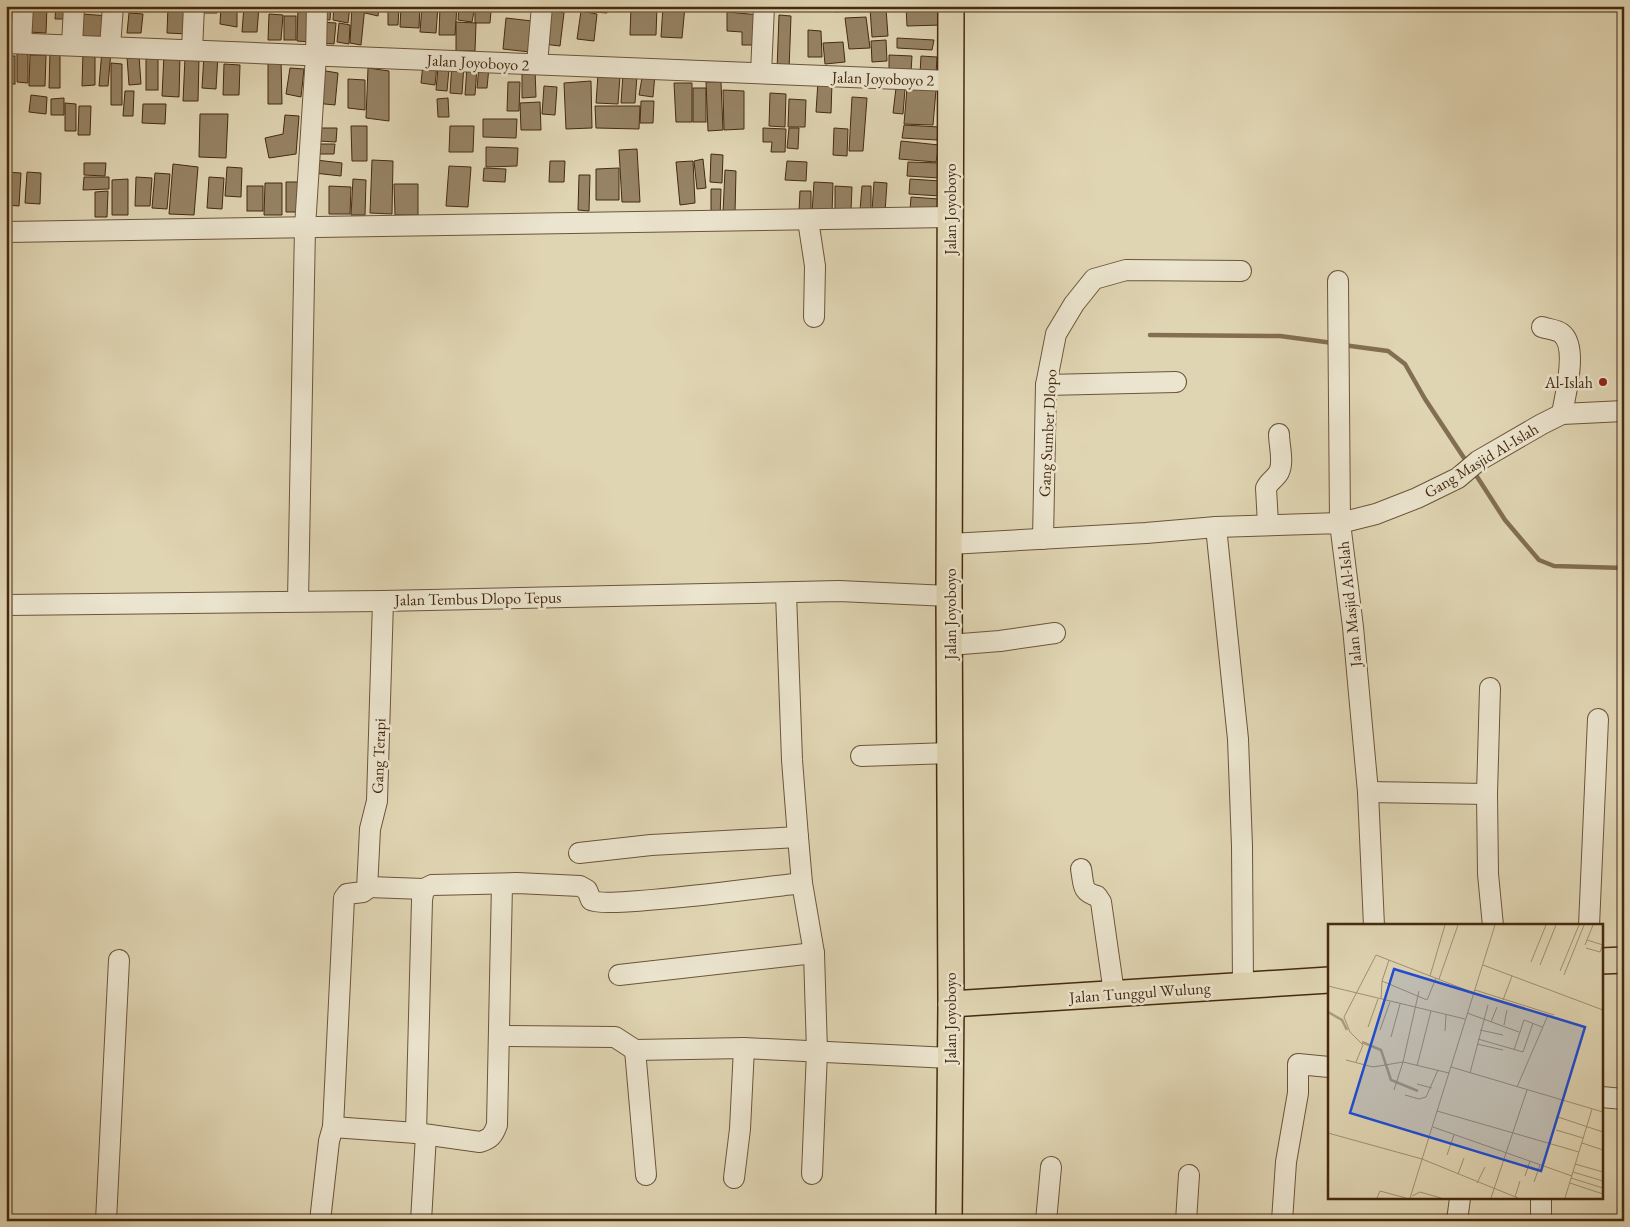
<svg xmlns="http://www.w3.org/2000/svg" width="1630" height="1227" font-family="'EB Garamond',serif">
<rect width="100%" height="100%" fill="#e0d5b3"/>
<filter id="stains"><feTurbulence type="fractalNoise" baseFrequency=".004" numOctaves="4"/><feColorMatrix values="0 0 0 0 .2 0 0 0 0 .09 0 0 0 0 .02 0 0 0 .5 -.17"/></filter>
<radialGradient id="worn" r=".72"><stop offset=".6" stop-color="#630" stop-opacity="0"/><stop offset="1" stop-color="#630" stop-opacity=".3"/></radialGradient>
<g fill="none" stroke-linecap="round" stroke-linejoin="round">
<!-- stream -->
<g stroke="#826e51" stroke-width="4.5">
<polyline points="1150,335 1280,336 1333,343"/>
<polyline points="1343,345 1388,351 1405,364 1425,399 1468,464"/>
<polyline points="1474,472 1505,520 1539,560 1554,566 1624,568"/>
</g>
</g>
<!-- building -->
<g fill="#968365" stroke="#452a10">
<polygon points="6,6 12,6 12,13 6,12"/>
<polygon points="30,6 47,6 46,33 29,32"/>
<polygon points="56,6 69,6 68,19 55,19"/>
<polygon points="168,6 190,6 188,34 167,33"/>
<polygon points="202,6 218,6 217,13 202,13"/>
<polygon points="221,6 237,6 237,27 220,24"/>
<polygon points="244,6 259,6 257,32 242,32"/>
<polygon points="298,6 312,6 311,42 297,41"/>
<polygon points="320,6 331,6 330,20 319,19"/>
<polygon points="334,6 350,6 348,23 333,20"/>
<polygon points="352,6 365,6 361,45 350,43"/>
<polygon points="366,6 379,6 378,16 365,13"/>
<polygon points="388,6 399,6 398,25 388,25"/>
<polygon points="401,6 420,6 419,28 400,27"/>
<polygon points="422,6 438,6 436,33 420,32"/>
<polygon points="440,6 457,6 455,35 439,35"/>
<polygon points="459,6 475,6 472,22 458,20"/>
<polygon points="523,6 540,6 539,11 523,10"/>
<polygon points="582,6 607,6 607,13 582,11"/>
<polygon points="631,6 657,6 656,35 630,35"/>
<polygon points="663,6 685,6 682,38 661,37"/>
<polygon points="835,6 857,6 858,9 836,12"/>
<polygon points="906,6 942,6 942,25 907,26"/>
<polygon points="870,8 886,8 888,36 872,37"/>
<polygon points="548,9 564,13 560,46 543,44"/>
<polygon points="475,10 491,11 490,23 475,23"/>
<polygon points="581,11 597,14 594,41 577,39"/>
<polygon points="727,12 760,15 759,45 742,45 742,32 727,31"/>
<polygon points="129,13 143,14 141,33 127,33"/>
<polygon points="82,14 109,16 107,38 80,37"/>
<polygon points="269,14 283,15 281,40 268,40"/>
<polygon points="779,15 791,16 789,70 777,70"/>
<rect x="284" y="16" width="12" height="24"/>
<polygon points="866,17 870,48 849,49 845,18"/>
<polygon points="506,18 532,21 530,52 503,49"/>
<polygon points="321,22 336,23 334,44 319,43"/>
<polygon points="456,22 476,23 475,51 456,51"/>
<polygon points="339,23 350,25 349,44 337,42"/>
<polygon points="808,30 821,31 822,57 808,57"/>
<polygon points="897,38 934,40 932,50 897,48"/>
<polygon points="886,40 887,61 872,62 871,41"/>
<polygon points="843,42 845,62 825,64 823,43"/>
<polygon points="102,50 111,51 108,86 99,86"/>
<polygon points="17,51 28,51 28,83 17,82"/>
<polygon points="50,52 60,52 60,88 49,88"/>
<polygon points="83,53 95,53 95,85 82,86"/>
<rect x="146" y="54" width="12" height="36"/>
<polygon points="164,54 180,55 179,97 162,96"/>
<polygon points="30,55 46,55 45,86 29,86"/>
<polygon points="204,55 218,55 216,89 202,88"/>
<polygon points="889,55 912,56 911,72 889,70"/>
<rect x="6" y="56" width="9" height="28"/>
<polygon points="139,56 141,84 129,85 127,57"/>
<polygon points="921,56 937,57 936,74 920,74"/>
<polygon points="185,58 199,58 198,101 183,101"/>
<polygon points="268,58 281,59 282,104 268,104"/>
<polygon points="111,63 122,64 122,105 111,105"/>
<polygon points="452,63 464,64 462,94 450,93"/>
<polygon points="224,64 240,65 239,95 223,95"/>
<polygon points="423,64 437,65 435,85 421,83"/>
<polygon points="467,67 477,67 475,95 465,95"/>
<polygon points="479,67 489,67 487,88 477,88"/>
<polygon points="290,68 304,69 301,97 286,94"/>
<polygon points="368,68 389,71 389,121 366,118"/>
<polygon points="438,68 449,69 447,91 436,90"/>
<polygon points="522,69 535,69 536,97 522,98"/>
<polygon points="320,70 338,73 335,105 315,103"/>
<polygon points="643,72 655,74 653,97 639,95"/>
<polygon points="598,74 620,76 618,104 596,103"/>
<polygon points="623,74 637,75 635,103 621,103"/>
<polygon points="348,79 365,80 365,110 348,108"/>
<polygon points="591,81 592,128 566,129 564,83"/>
<polygon points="818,81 832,83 831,113 816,112"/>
<polygon points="508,82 520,82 519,111 507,111"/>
<polygon points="706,82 721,82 723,130 708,131"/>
<polygon points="674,83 692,83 692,122 676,122"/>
<polygon points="544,86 557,87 555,115 542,114"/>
<rect x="693" y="88" width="13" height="34"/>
<polygon points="896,88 905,89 903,114 893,113"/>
<polygon points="907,88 936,90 933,125 904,124"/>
<polygon points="723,90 744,91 744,129 724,130"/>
<polygon points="125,91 134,91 133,116 123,116"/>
<polygon points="770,93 786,94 785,127 769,126"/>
<polygon points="31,95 47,97 46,114 29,112"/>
<polygon points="852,97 867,98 863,151 849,151"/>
<polygon points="64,98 64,115 51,115 51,99"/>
<polygon points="448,98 449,117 438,117 437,99"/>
<polygon points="789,99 806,100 805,127 788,127"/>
<polygon points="641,101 654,101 653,123 640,123"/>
<polygon points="540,102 541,130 521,130 520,103"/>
<polygon points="65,103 76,104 76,131 65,131"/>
<polygon points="143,104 166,104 165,124 142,123"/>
<polygon points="79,106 91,106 90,135 78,135"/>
<polygon points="595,106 640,106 639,129 596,128"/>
<polygon points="200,114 228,114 226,158 199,157"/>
<polygon points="285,115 299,116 296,154 269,158 265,138 283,134"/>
<polygon points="483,119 517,119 516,138 483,137"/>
<polygon points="904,125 939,127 937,140 902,138"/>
<polygon points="351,126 367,126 367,161 352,161"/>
<polygon points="450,126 474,126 473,152 449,152"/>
<polygon points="319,128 337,128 336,142 318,141"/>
<polygon points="763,128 786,129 785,152 771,152 772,142 763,142"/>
<polygon points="789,128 799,128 798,149 787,148"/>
<polygon points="834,128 848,129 847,156 833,155"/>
<polygon points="901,141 939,145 936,162 899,159"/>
<polygon points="318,144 335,144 334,154 318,154"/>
<polygon points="486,147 518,148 517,166 486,167"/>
<polygon points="637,149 640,202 622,202 619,150"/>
<polygon points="711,154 723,155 722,183 710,182"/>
<polygon points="703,159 706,188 697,189 694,161"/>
<polygon points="316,160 342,163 341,176 314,173"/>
<polygon points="372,160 393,161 392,214 370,213"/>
<polygon points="550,161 565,161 564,182 549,182"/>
<polygon points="693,161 695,203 680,205 676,162"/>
<polygon points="787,161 807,162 806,181 785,180"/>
<polygon points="908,162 940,163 939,178 907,176"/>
<polygon points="84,163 106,163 105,176 84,175"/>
<polygon points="173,164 198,167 194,215 169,214"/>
<polygon points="449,166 471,167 468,207 446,206"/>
<polygon points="227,167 242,168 241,197 225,196"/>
<polygon points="484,168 506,169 505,182 483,181"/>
<polygon points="619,168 619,200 596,200 596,169"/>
<polygon points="725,170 736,171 735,213 723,213"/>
<polygon points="6,172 21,173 19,206 6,205"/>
<polygon points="27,172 41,173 40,204 25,203"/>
<polygon points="155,173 170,174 167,209 152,208"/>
<polygon points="579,175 590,175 589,211 578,210"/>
<polygon points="84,177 109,177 109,189 83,190"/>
<polygon points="136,177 152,178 150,206 135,206"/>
<polygon points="209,177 224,178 222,209 207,208"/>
<polygon points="128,179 128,215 112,215 112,180"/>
<polygon points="353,179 366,180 365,215 351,215"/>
<polygon points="910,179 941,181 940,196 909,194"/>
<polygon points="286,182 303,182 302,212 286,212"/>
<polygon points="814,182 833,183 832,214 812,213"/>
<polygon points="874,182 887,183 885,212 872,211"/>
<polygon points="265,183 282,183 282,215 264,215"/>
<polygon points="394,184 418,184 418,215 395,215"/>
<rect x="247" y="186" width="16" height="25"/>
<polygon points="329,186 351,187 350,214 329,214"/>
<polygon points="835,186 852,187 851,211 835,210"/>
<polygon points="862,186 871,186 871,210 860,210"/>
<polygon points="711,189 721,189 720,219 711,219"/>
<polygon points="108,191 107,217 95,217 95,192"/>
<polygon points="800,191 811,191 811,212 799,211"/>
<polygon points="911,197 939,199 938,212 910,211"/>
</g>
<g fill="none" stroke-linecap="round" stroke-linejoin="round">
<defs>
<g id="minor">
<polyline points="6,43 950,81"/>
<polyline points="21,43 23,6"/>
<polyline points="72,45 74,6"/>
<polyline points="110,47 113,6"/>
<polyline points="192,50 194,6"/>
<polyline points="537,64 542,6"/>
<polyline points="761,73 764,6"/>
<polyline points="808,220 815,266 814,317"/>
<polyline points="6,232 950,217"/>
<polyline points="1338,281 1340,523 1376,514 1417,498 1458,478 1478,461 1542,424 1562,414 1624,411"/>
<path d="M1542 327C1548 329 1557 330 1561 333 1579 346 1565 395 1562 414"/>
<polyline points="1046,385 1176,382"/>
<path d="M1268 524 1266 488C1269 481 1276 478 1279 472 1284 462 1279 445 1279 434"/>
<polyline points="1216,527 1238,739 1242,846 1243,986"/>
<polyline points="1043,539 1046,385 1056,334 1074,304 1094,279 1126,270 1241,271"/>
<polyline points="950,544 1146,533 1216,527 1340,523 1353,627 1368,792 1374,926"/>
<polyline points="786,593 792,760 798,837 802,883 814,953 817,1051 812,1174"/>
<polyline points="298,601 305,227 316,55 317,6"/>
<polyline points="6,605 383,601 839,591 949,596"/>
<polyline points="949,645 1000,641 1055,633"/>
<polyline points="1490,688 1487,794 1488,874 1493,926"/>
<polyline points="861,756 950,753"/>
<polyline points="1368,792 1487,794"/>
<polyline points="579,853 651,845 798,837"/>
<path d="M1081 869C1084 884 1081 892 1097 896L1101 902 1114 993"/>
<polyline points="368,887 424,889"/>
<polyline points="1589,926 1598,719"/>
<polyline points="619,975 814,953"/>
<polyline points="499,1036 615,1037 635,1050 744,1048 950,1058"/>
<polyline points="635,1050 646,1175"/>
<polyline points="1601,1097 1624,1099"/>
<path d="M333 1127 416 1133 480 1142C490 1139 493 1136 497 1125L502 884"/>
<path d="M416 1133 422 900 424 889 432 885 517 883 580 886 587 890 591 900C605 909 774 886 802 883"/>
<polyline points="734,1178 740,1129 744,1048"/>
<polyline points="106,1221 119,960"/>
<polyline points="320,1221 329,1141 333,1127 344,898 347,894 363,892 367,889 370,829 377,801 383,601"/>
<polyline points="421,1221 426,1135"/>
<polyline points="1046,1221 1051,1167"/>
<polyline points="1186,1221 1189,1175"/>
<polyline points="1282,1221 1286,1162 1298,1093 1298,1064 1329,1067"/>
<polyline points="1457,1221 1460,1198"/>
<polyline points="1541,1221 1541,1198"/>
</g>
<g id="major">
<polyline points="1601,961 1624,960"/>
<polyline points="951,1004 1329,980"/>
<polyline points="949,1221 951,1004 949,596 951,6"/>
</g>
</defs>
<!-- minor casing -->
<use href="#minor" stroke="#6c5539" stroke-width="22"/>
<!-- major casing -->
<use href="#major" stroke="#452a10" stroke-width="28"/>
<!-- minor -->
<use href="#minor" stroke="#ebe4ce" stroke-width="20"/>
<!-- major -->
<use href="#major" stroke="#e0d5b3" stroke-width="25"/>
</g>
<!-- markers -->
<circle fill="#8f2418" stroke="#ebe4ce" stroke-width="2" cx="1603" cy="382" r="5"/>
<g text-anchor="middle" stroke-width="5" stroke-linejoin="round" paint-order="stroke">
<!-- street labels -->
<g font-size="16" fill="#452a10" stroke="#ebe4ce">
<text transform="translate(478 62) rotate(3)" y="6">Jalan Joyoboyo 2</text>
<text transform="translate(883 78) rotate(2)" y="6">Jalan Joyoboyo 2</text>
<text transform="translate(950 209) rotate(-90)" y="6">Jalan Joyoboyo</text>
<text transform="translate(1047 433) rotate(-87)" y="6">Gang Sumber Dlopo</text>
<text transform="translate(1481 460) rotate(-31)" y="6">Gang Masjid Al-Islah</text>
<text transform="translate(478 598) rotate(-1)" y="6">Jalan Tembus Dlopo Tepus</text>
<text transform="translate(1349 604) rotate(-96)" y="6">Jalan Masjid Al-Islah</text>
<text transform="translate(950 614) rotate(-90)" y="6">Jalan Joyoboyo</text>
<text transform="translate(378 756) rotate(-88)" y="6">Gang Terapi</text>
<text transform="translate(1140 992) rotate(-4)" y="6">Jalan Tunggul Wulung</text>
<text transform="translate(950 1018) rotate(-90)" y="6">Jalan Joyoboyo</text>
</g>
<!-- poi labels -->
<g font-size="16" fill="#452a10" stroke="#ebe4ce" text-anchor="end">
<text x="1593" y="388">Al-Islah</text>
</g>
</g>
<!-- overview -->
<g transform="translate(1328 924)">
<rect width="275" height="275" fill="#e0d5b3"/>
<path fill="none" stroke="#ab9b7c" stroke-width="2.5" d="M0 88 14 96 19 106M34 118 53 126 63 156 90 167"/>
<path fill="none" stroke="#a29172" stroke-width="1" d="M259 16 275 21M257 21 265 1M258 24 272 28 275 20M203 38 218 1M155 41 275 86M212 41 228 1M232 47 251 1M236 51 256 1M102 52 117 1M111 55 130 1M54 57 99 76 108 54M0 62 137 95M147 66 226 91M91 67 75 138 121 149M53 75 54 57 61 36M175 76 184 52M139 89 191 108M163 98 169 83M176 101 179 86M40 103 50 75M52 106 62 78M152 106 175 111M117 107 118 91M63 113 72 80M150 115 195 128 205 99M149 120 175 126M186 126 196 96 214 103M18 136 45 143 75 138 66 166M28 138 35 121 22 108 16 93 48 31 146 69M89 142 103 87M123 143 275 188M142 149 160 81M89 160 104 164M189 163 220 91M77 171 91 175 98 173 110 146M109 187 251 228M230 193 275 208M105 203 244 252M228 206 255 214M0 209 94 235 190 274M254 219 275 226M119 231 126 211M247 240 275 248M245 248 275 257M130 250 136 234M197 252 202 237M243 254 275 264M206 258 212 241M149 259 157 243M242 259 275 270M84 272 92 268 113 274M187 273 192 257M49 274 52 267 78 274M82 274 167 1M163 274 199 166M237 274 264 185"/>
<path fill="#1d4ed8" fill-opacity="0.15" stroke="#1d4ed8" stroke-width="2.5" d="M66 45 257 103 213 247 22 189Z"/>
<rect width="275" height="275" fill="none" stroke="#452a10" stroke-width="2.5"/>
</g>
<!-- margin -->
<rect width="1630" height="1227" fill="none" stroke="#e0d5b3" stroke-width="25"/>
<rect x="8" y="8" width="1615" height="1212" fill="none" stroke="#452a10" stroke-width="2.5"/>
<rect x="12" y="12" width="1605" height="1202" fill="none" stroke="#452a10"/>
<rect width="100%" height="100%" filter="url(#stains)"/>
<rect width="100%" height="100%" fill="url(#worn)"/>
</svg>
